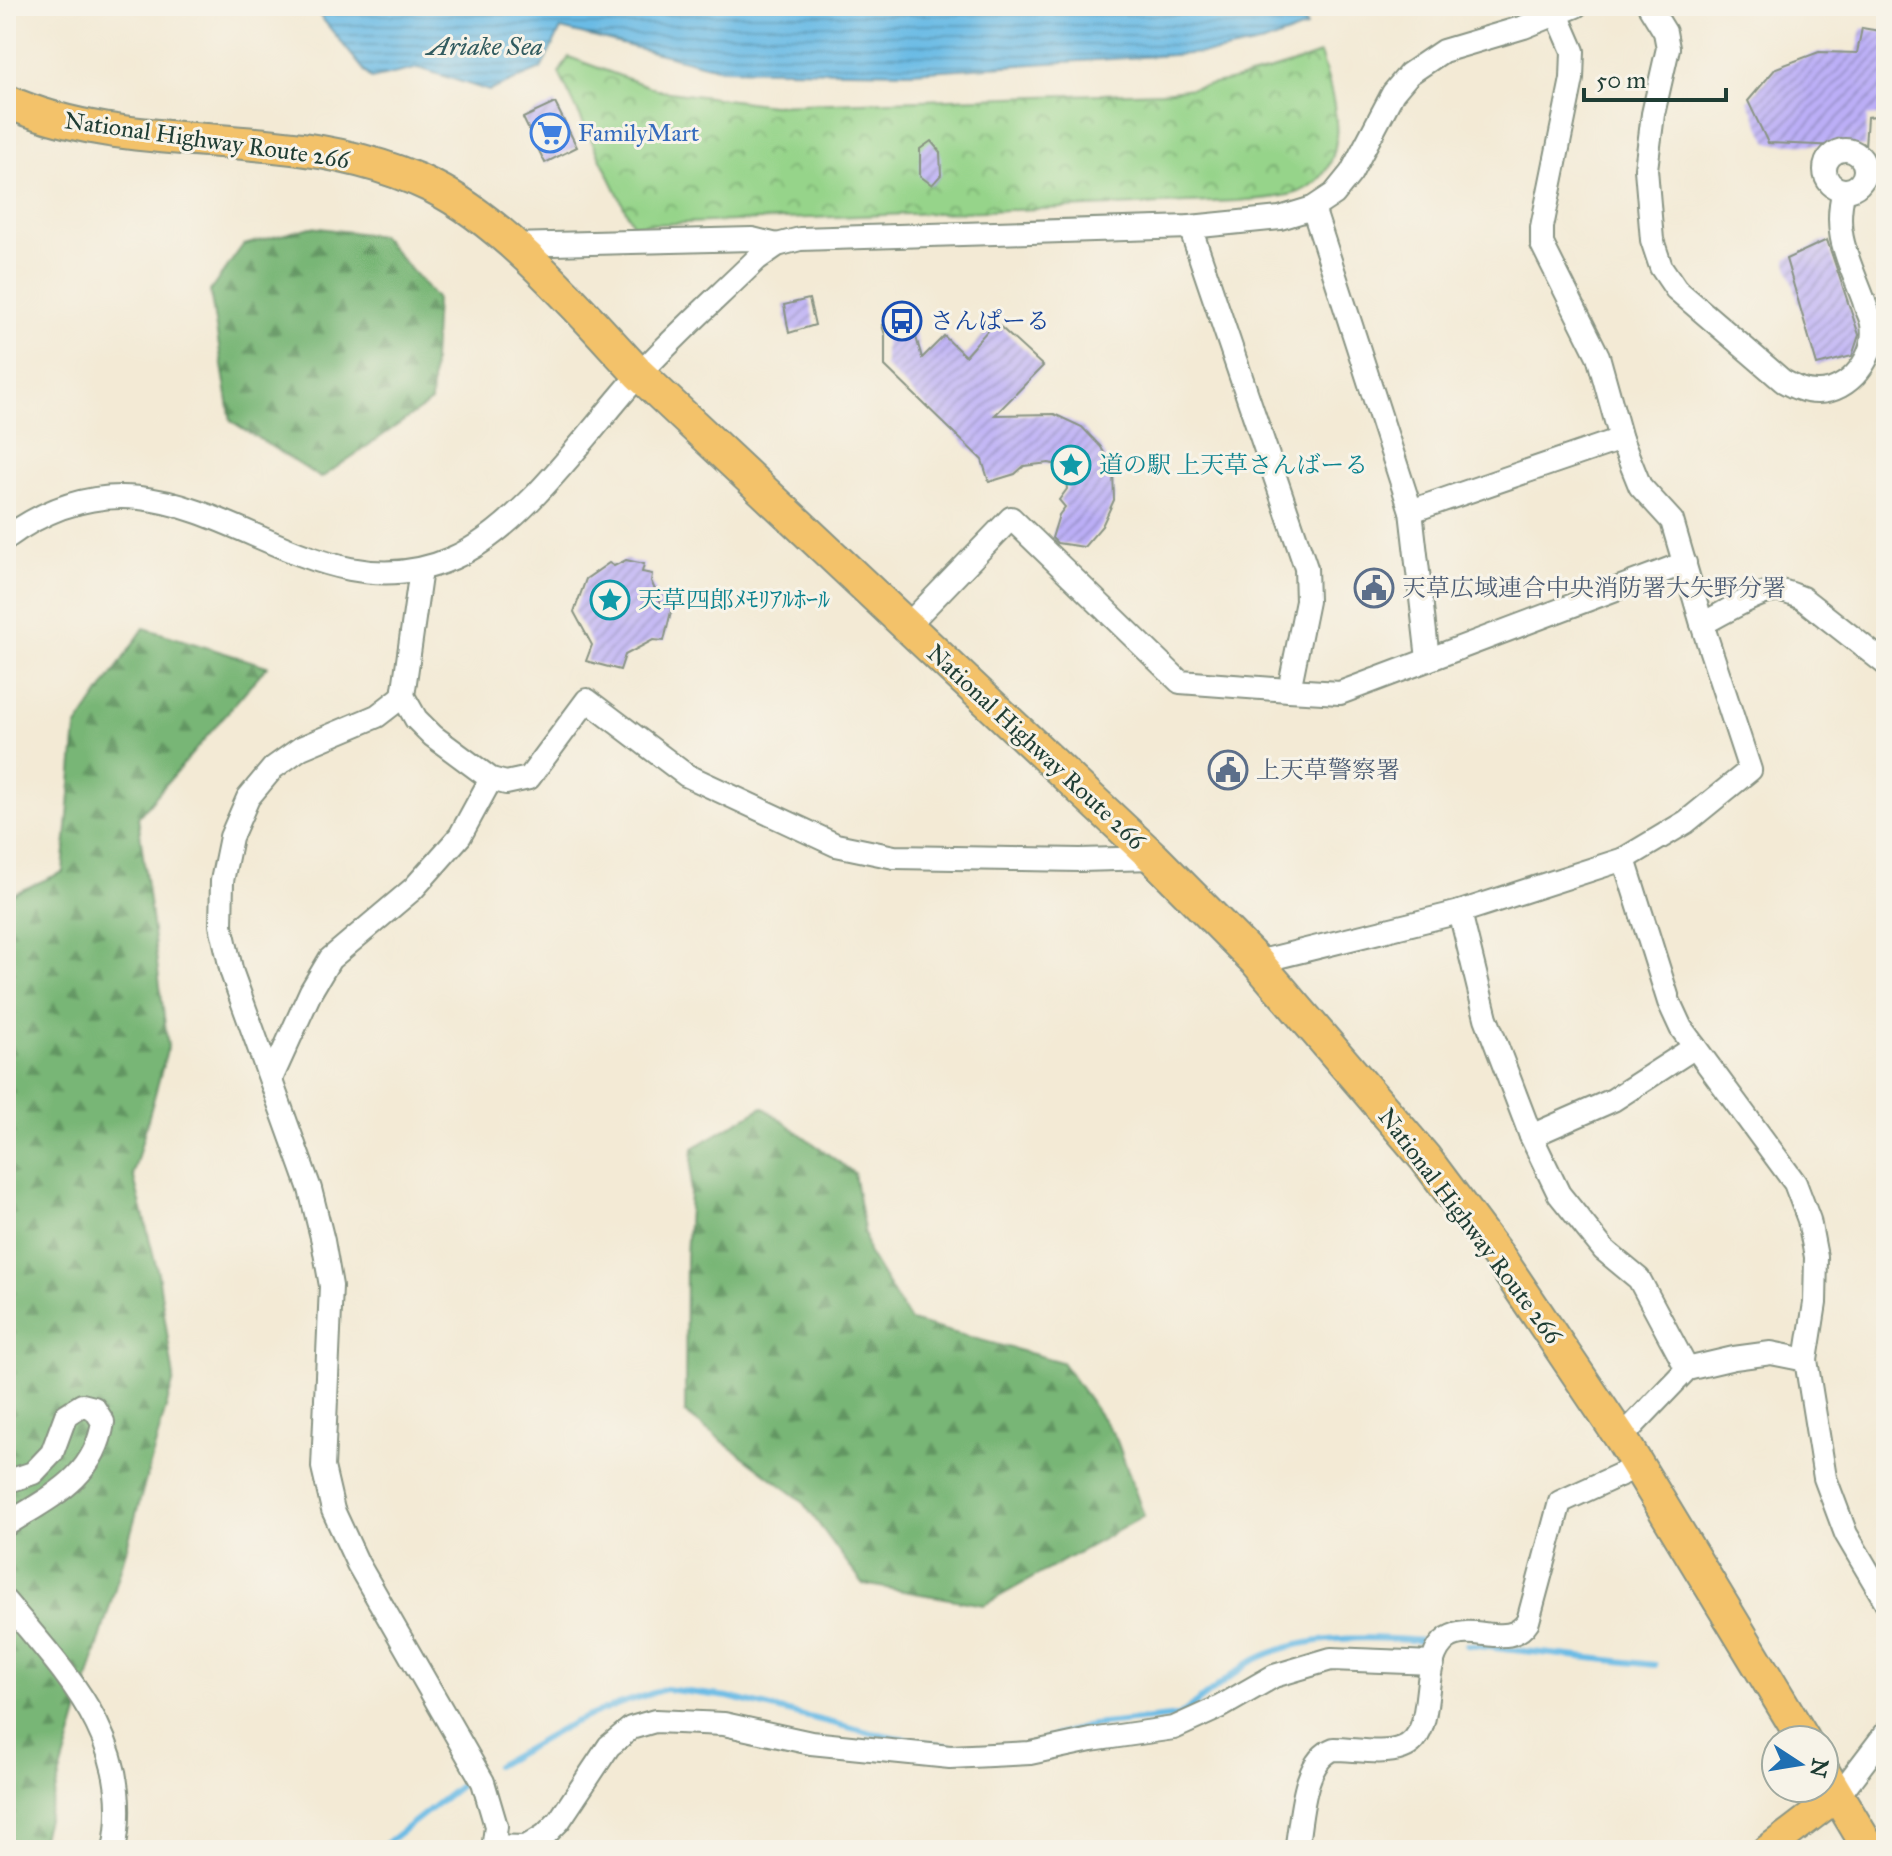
<svg xmlns="http://www.w3.org/2000/svg" width="1892" height="1856" font-family="'IM FELL Great Primer','Noto Serif JP',serif">
<defs>
<pattern id="forest-firs" width="22" height="20" patternUnits="userSpaceOnUse" patternTransform="scale(2)"><rect width="22" height="20" fill="#78b676"/><path d="M5 1l3.5 6h-7zM16 11l3.5 6h-7z" fill="#629562"/></pattern>
<pattern id="park-crowns" width="20" height="18" patternUnits="userSpaceOnUse" patternTransform="scale(2)"><rect width="20" height="18" fill="#96d48a"/><path d="M2 6a3 3 0 1 1 6 0M12 15a3 3 0 1 1 6 0" fill="none" stroke="#7aad72"/></pattern>
<pattern id="water-rules" width="6" height="5" patternUnits="userSpaceOnUse" patternTransform="scale(2)"><rect width="6" height="5" fill="#6abbe5"/><path d="M0 2.5h6" fill="none" stroke="#5799ba"/></pattern>
<pattern id="building-hatch" width="6" height="6" patternUnits="userSpaceOnUse" patternTransform="scale(2)"><rect width="6" height="6" fill="#bcaff7"/><path d="M-1 1l2-2M0 6l6-6M5 7l2-2" fill="none" stroke="#9890c9"/></pattern>
</defs>
<rect width="100%" height="100%" fill="#f7f3e8"/>
<filter id="ink" filterUnits="userSpaceOnUse"><feTurbulence type="fractalNoise" baseFrequency=".0125" numOctaves="2"/><feDisplacementMap in="SourceGraphic" scale="16" xChannelSelector="R" yChannelSelector="G"/><feConvolveMatrix kernelMatrix="1 2 1 2 8 2 1 2 1" color-interpolation-filters="sRGB"/></filter>
<filter id="wash" filterUnits="userSpaceOnUse"><feTurbulence type="fractalNoise" baseFrequency=".006" numOctaves="4" result="noise"/><feDisplacementMap in="SourceGraphic" scale="32" xChannelSelector="R" yChannelSelector="G"/><feGaussianBlur stdDeviation="1.8" result="paint"/><feColorMatrix in="noise" values="0 0 0 0 0 0 0 0 0 0 0 0 0 0 0 0 0 1.4 0 .05"/><feComposite in="paint" operator="in"/></filter>
<g filter="url(#wash)">
<rect width="100%" height="100%" fill="#f3ead5"/>
<!-- forest -->
<g fill="url(#forest-firs)" stroke="#4c7a55" stroke-width="2">
<polygon points="311,227 381,236 436,298 431,402 321,478 231,421 210,291 243,245"/>
<polygon points="144,628 267,666 138,817 168,1047 133,1174 158,1273 174,1379 123,1561 38,1850 6,1850 6,897 63,872 76,728"/>
<polygon points="763,1107 854,1173 868,1252 910,1321 1062,1362 1116,1438 1144,1516 984,1605 863,1584 801,1500 685,1413 686,1255 693,1148"/>
</g>
<!-- park -->
<path fill="url(#park-crowns)" stroke="#5a885f" stroke-width="2" d="M1320 54C1335 98 1356 168 1299 192 1281 199 1256 199 1237 201L633 225 559 73 569 57 661 91 772 105 1162 92C1218 86 1268 73 1320 54Z"/>
<!-- water -->
<polygon fill="url(#water-rules)" stroke="#447c8c" stroke-width="2" points="312,6 1299,6 1307,27 1264,43 1219,52 911,72 721,69 561,29 541,69 489,91 419,68 371,79"/>
<g fill="none" stroke-linecap="round" stroke-linejoin="round">
<!-- stream -->
<g stroke="#6abbe5" stroke-width="6">
<polyline points="1467,1645 1655,1665"/>
<path d="M1045 1739 1093 1725 1179 1716 1247 1664C1300 1634 1366 1636 1424 1641"/>
<polyline points="496,1766 574,1722 619,1704 665,1689 728,1697 872,1733 951,1747"/>
<polyline points="378,1850 461,1785"/>
</g>
</g>
<g id="blocks">
<!-- building -->
<g fill="url(#building-hatch)">
<polygon points="1862,28 1886,32 1886,115 1867,117 1865,147 1768,143 1748,101 1776,68 1819,52 1857,53"/>
<polygon points="555,103 577,147 545,163 523,118"/>
<polygon points="931,141 940,152 941,175 932,185 920,176 920,149"/>
<polygon points="1827,240 1859,335 1852,356 1817,365 1786,259"/>
<polygon points="809,299 815,325 789,333 784,305"/>
<polygon points="910,316 922,358 944,336 965,356 995,322 1043,366 995,415 1054,414 1082,427 1101,447 1113,471 1114,500 1102,526 1084,547 1057,543 1052,538 1059,515 1065,507 1059,500 1067,489 1065,475 1058,465 1049,463 1024,466 1015,474 989,482 982,460 885,366 885,335 882,325"/>
<polygon points="626,560 644,564 642,572 652,574 651,581 662,605 672,607 664,641 653,640 625,655 620,670 586,661 592,645 574,612 586,579 609,563 614,566"/>
</g>
</g>
</g>
<g filter="url(#ink)">
<use href="#blocks" fill-opacity="0" stroke="#899484" stroke-width="2"/>
<g fill="none" stroke-linecap="round" stroke-linejoin="round">
<defs>
<g id="minor">
<path d="M1649 6 1665 32 1668 48 1653 114 1646 169 1652 240 1661 267 1676 289 1783 381C1794 387 1804 392 1817 392 1849 393 1878 356 1872 324 1871 317 1866 309 1864 301 1849 260 1832 234 1844 190"/>
<circle cx="1845" cy="170" r="20"/>
<polyline points="1313,208 1411,511 1428,659"/>
<polyline points="1190,227 1306,568 1307,601 1289,690"/>
<polyline points="511,245 752,239 777,245"/>
<polyline points="1411,511 1621,439"/>
<path d="M6 538C181 410 293 629 453 558 522 528 586 434 637 377 674 336 717 298 757 259L777 245 800 239 1190 227 1280 218 1313 208 1334 194 1351 173 1393 93 1409 74 1443 51 1524 27 1576 6"/>
<polyline points="421,569 403,696 416,719 433,736 491,779 506,783 529,778 587,700 686,775 836,845 894,857 1080,860 1154,858"/>
<path d="M1702 624C1721 615 1758 590 1778 591 1786 591 1794 595 1802 598L1886 664"/>
<polyline points="907,626 1011,518 1180,682 1289,690 1340,693 1685,563"/>
<polyline points="403,696 377,716 301,748 273,768 248,798 231,837 222,881 221,925 232,973 310,1189 323,1241 331,1286 323,1467 333,1510 358,1564 483,1782 496,1826 493,1850"/>
<polyline points="1624,859 1669,1002 1681,1028 1795,1183 1809,1220 1816,1257 1815,1303 1806,1360 1825,1478 1846,1534 1886,1602"/>
<polyline points="1460,912 1486,1018 1531,1136 1559,1194 1604,1250 1639,1279 1687,1369"/>
<polyline points="1257,962 1460,912 1624,859 1686,822 1750,770 1702,624 1672,521 1640,486 1621,439 1598,356 1542,244 1542,227 1572,79 1573,51 1557,14"/>
<polyline points="271,1079 311,991 330,959 413,889 460,836 491,779"/>
<polyline points="1531,1136 1613,1100 1695,1047"/>
<polyline points="1621,1438 1687,1369 1734,1358 1771,1353 1806,1360"/>
<path d="M6 1482 33 1473 52 1453 66 1415 82 1405 94 1408 103 1422C95 1478 50 1497 6 1525"/>
<path d="M6 1602C68 1676 136 1744 114 1850"/>
<polyline points="1838,1796 1886,1733"/>
<polyline points="494,1846 526,1847 545,1835 559,1821 609,1746 631,1728 655,1721 724,1724 811,1743 950,1757 1030,1753 1091,1740 1174,1728 1220,1707 1274,1676 1331,1659 1433,1663"/>
<path d="M1296 1850C1302 1819 1302 1761 1334 1749 1354 1749 1383 1755 1402 1748 1441 1734 1415 1660 1448 1638 1474 1622 1509 1651 1528 1621L1560 1502 1639 1466"/>
</g>
<polyline id="major" points="1767,1850 1838,1796"/>
<g id="highway">
<path d="M6 101C91 139 184 136 275 146 328 151 384 163 433 187 507 224 583 314 639 374L1154 858 1257 962 1425 1158 1501 1260 1621 1438 1804 1740"/>
<polyline points="1824,1773 1870,1850"/>
</g>
</defs>
<!-- minor casing -->
<use href="#minor" stroke="#899484" stroke-width="26"/>
<!-- major casing -->
<use href="#major" stroke="#899484" stroke-width="32"/>
<!-- highway casing -->
<use href="#highway" stroke="#899484" stroke-width="36"/>
<!-- minor -->
<use href="#minor" stroke="#fff" stroke-width="22"/>
<!-- major -->
<use href="#major" stroke="#f3c26a" stroke-width="28"/>
<!-- highway -->
<use href="#highway" stroke="#f3c26a" stroke-width="32"/>
</g>
</g>
<!-- icons -->
<defs>
<symbol id="supermarket-ring" viewBox="-11 -11 22 22"><circle r="9.5" fill="#f7f3e8" stroke="#3f7fe0" stroke-width="1.5"/><path d="M-6-5.5h2.5l.6 2H6L4.5 2H-2.5L-4.4-4H-6ZM-1.5 3.2a1.3 1.3 0 1 0 .1 0ZM3 3.2a1.3 1.3 0 1 0 .1 0Z" fill="#3f7fe0"/></symbol>
<symbol id="bus-ring" viewBox="-11 -11 22 22"><circle r="9.5" fill="#f7f3e8" stroke="#1a4fb4" stroke-width="1.5"/><path d="M-5-6H5V4H4V6H2V4H-2V6H-4V4H-5ZM-3.5-4V0h7V-4ZM-3.5 1.2v1.5H-2V1.2ZM2 1.2v1.5H3.5V1.2Z" fill="#1a4fb4"/></symbol>
<symbol id="sight-ring" viewBox="-11 -11 22 22"><circle r="9.5" fill="#f7f3e8" stroke="#0f9aa8" stroke-width="1.5"/><path d="M0-6L1.8-2.2L6-1.7L2.9 1.2L3.7 5.4L0 3.3L-3.7 5.4L-2.9 1.2L-6-1.7L-1.8-2.2Z" fill="#0f9aa8"/></symbol>
<symbol id="civic-ring" viewBox="-11 -11 22 22"><circle r="9.5" fill="#f7f3e8" stroke="#5c6f8a" stroke-width="1.5"/><path d="M-.6-6.5H3V-4.5H.6V-3L4-1V1h2V6H-6V1h2V-1L-.6-3ZM-1.2 2.5V6h2.4V2.5Z" fill="#5c6f8a"/></symbol>
</defs>
<g fill-rule="evenodd">
<use href="#supermarket-ring" x="528" y="111" width="44" height="44"/>
<use href="#bus-ring" x="880" y="299" width="44" height="44"/>
<use href="#sight-ring" x="1049" y="443" width="44" height="44"/>
<use href="#civic-ring" x="1352" y="566" width="44" height="44"/>
<use href="#sight-ring" x="588" y="578" width="44" height="44"/>
<use href="#civic-ring" x="1206" y="748" width="44" height="44"/>
</g>
<g text-anchor="middle" stroke-width="6" stroke-linejoin="round" paint-order="stroke">
<!-- shop labels -->
<g font-size="24" fill="#366cbe" stroke="#f7f3e8" text-anchor="start">
<text x="578" y="141">FamilyMart</text>
</g>
<!-- street labels -->
<g font-size="24" fill="#1f3d34" stroke="#f7f3e8">
<text transform="translate(207 140) rotate(8)" y="8">National Highway Route 266</text>
<text transform="translate(1036 747) rotate(43)" y="8">National Highway Route 266</text>
<text transform="translate(1470 1226) rotate(53)" y="8">National Highway Route 266</text>
</g>
<!-- transit labels -->
<g font-size="24" fill="#164399" stroke="#f7f3e8" text-anchor="start">
<text x="930" y="329">さんぱーる</text>
</g>
<!-- culture labels -->
<g font-size="24" fill="#0d838f" stroke="#f7f3e8" text-anchor="start">
<text x="1099" y="473">道の駅 上天草さんばーる</text>
<text x="638" y="608">天草四郎ﾒﾓﾘｱﾙﾎｰﾙ</text>
</g>
<!-- service labels -->
<g font-size="24" fill="#4e5e75" stroke="#f7f3e8" text-anchor="start">
<text x="1402" y="596">天草広域連合中央消防署大矢野分署</text>
<text x="1256" y="778">上天草警察署</text>
</g>
<!-- water labels -->
<g font-size="26" font-style="italic" fill="#325c60" stroke="#f7f3e8">
<text x="485" y="55">Ariake Sea</text>
</g>
</g>
<!-- margin -->
<rect width="1892" height="1856" fill="none" stroke="#f7f3e8" stroke-width="32"/>
<!-- north arrow -->
<g transform="translate(1800 1764) rotate(102)"><circle r="38" fill="#f7f3e8" stroke="#a1aaa0" stroke-width="2"/>
<path d="M0-6L14 30L0 20L-14 30Z" fill="#1f6fb2"/>
<text y="-12" font-size="22" font-weight="bold" text-anchor="middle" fill="#1f3d34">N</text>
</g>
<!-- scale -->
<path d="M1584 88v12h142v-12" fill="none" stroke="#1f3d34" stroke-width="4"/>
<text x="1596" y="88" font-size="24" fill="#1f3d34" stroke="#f7f3e8" stroke-width="6" paint-order="stroke">50 m</text>
</svg>
